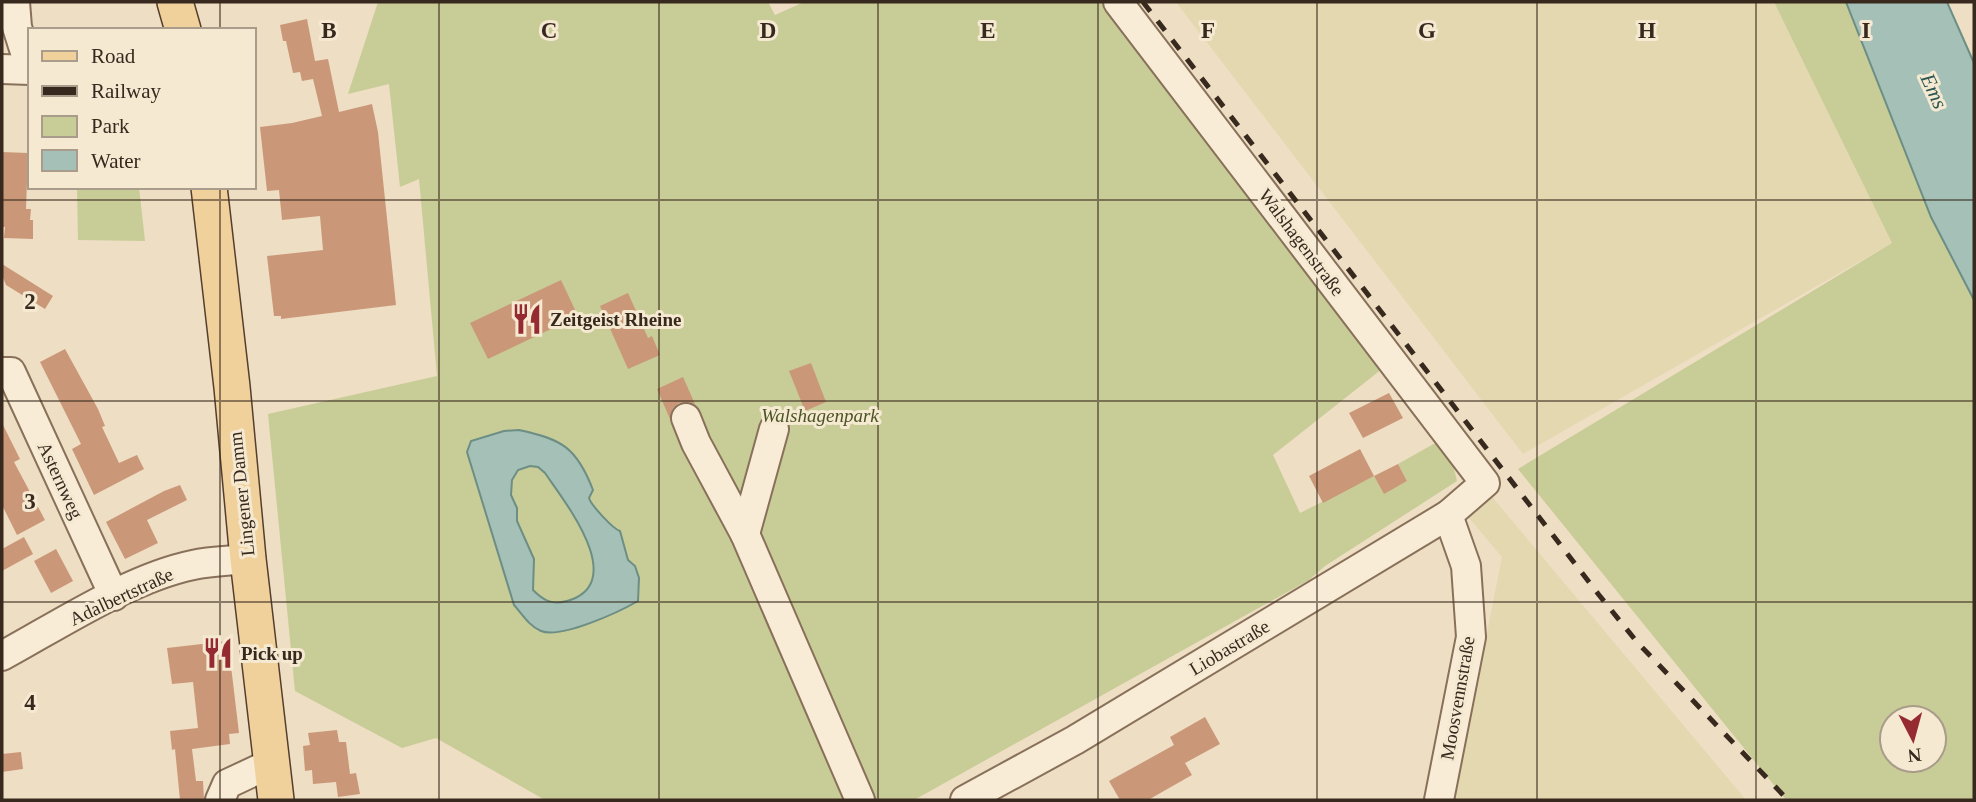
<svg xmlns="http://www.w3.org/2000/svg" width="1976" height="802" font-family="'Times New Roman',serif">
<rect width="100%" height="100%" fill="#eedec3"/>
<!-- farmland -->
<g fill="#e3d8b0">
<polygon points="1176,2 1774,2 1892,243 1523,454"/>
<polygon points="1488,492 1746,800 1454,800 1502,557 1464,512"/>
</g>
<!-- green -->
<g fill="#c8cc97" fill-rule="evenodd">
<polygon points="378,2 768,2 775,15 804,2 1110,2 1387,365 1273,455 1300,513 1374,476 1384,493 1407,481 1398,464 1446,437 1457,481 1325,566 1309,580 914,800 545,800 436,738 402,748 295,691 268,414 437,376 419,179 400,187 389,84 348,94"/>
<path d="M1774 2H1846L1931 217 1974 300V800H1786L1518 469 1892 243ZM1892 718H1934V760H1892Z"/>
<polygon points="77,187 139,187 145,241 78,240"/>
</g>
<!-- water -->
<g fill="#a5c0b7" stroke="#6c8e84" stroke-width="2" fill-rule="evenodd">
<polygon points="1846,2 1947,2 1974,63 1974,300 1931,217"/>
<path d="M519 430C562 439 577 448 593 490L589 498C591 505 613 529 620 531L628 560 635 566 639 578 638 601C619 612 561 639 541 631 529 626 522 614 514 605L467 452 471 441 504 431ZM530 466 538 467 545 473C564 501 630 583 567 601 552 605 544 601 533 590L534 559 517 521V508L511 495 512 480 518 470Z"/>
</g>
<!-- building -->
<g fill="#cb9779">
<polygon points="307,19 315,61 328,59 339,112 372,104 378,132 396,305 281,319 281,316 274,316 267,256 323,250 320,216 282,220 279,190 267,191 260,127 292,123 322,116 313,79 302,81 300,72 293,73 286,41 283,41 280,25"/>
<polygon points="2,152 28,153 26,209 31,209 30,220 33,220 33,239 4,238 5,227 2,227"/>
<polygon points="2,264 53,296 45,309 6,285 2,275"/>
<polygon points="561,280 578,316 488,359 470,323"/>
<polygon points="628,293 648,338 652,336 660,355 628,369 600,306"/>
<polygon points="65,349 98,409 105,426 102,427 119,463 137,455 144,469 94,495 72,449 81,444 40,362"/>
<polygon points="811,363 826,402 805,411 789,371"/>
<polygon points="683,377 695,404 688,402 679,403 673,408 670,419 657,389"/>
<polygon points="1389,393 1403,418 1363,438 1349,413"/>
<polygon points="2,423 20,459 14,462 45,520 17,535 2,505"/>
<polygon points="1360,449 1374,476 1398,464 1407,481 1384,494 1374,476 1323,503 1309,476"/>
<polygon points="180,485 187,500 147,520 158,543 125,559 106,522 164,491"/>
<polygon points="24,537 33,554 2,571 2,549"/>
<polygon points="56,549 73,581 51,593 34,561"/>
<polygon points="228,641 239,733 229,734 230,744 192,749 196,781 203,781 204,800 180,800 175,749 172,750 170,731 198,728 193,682 172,684 167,648"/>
<polygon points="1205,717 1220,744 1185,763 1192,775 1148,800 1120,800 1109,781 1174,745 1170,737"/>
<polygon points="337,730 339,742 346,742 350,774 356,773 360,794 338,797 336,782 313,784 312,770 305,771 303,746 310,745 308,733"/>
<polygon points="21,752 23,769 2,772 2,754"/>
</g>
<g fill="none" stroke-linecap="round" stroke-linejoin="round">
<defs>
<g id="minor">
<polyline points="15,2 17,27 30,68"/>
<polyline points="2,69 30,70"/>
<polyline points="2,372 11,372 114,596"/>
<polyline points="686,418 696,443 745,534 860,800"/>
<polyline points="745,534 774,429"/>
<path d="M2 656C59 625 130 578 193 565 211 561 230 561 248 559"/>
<polyline points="220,800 227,784 272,763"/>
<polyline points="965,800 1075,740 1448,515 1485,483 1118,2"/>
<polyline points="1439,800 1471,637 1466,566 1448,515"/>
</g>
<g id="major">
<polyline points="175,2 183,30"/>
<polyline points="209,187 232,387 248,559 276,800"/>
</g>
</defs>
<!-- minor casing -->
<use href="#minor" stroke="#88705a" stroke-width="32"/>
<!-- major casing -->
<use href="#major" stroke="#553e2e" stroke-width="38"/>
<!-- minor -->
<use href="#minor" stroke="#f8ecd6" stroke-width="28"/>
<!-- major -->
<use href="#major" stroke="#f1d19b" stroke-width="35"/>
<!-- rail -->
<polyline stroke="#38291e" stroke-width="5" stroke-dasharray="12 12" stroke-linecap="butt" points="1143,2 1599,595 1637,642 1788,800"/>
</g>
<!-- grid -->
<path fill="none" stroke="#38291e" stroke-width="2" stroke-opacity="0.55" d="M220 2V30M439 2V800M659 2V800M878 2V800M1098 2V800M1317 2V800M1537 2V800M1756 2V800M220 187V800M2 200H1974M2 401H1974M2 602H1974"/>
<!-- icons -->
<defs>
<symbol id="restaurant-bare" viewBox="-9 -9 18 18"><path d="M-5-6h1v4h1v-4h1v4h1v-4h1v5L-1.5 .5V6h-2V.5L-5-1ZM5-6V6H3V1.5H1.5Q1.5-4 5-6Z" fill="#962a31" stroke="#f5e9d2" stroke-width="2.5" paint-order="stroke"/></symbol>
</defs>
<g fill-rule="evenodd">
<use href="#restaurant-bare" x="505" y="297" width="44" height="44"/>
<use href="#restaurant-bare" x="196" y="631" width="44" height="44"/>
</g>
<g text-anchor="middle" stroke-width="6" stroke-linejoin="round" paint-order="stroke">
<!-- street labels -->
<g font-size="19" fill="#38291e" stroke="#f5e9d2">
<text transform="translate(1302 242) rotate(53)" y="7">Walshagenstraße</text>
<text transform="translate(61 480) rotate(65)" y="7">Asternweg</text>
<text transform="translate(241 494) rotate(-96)" y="7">Lingener Damm</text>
<text transform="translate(121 596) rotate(-25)" y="7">Adalbertstraße</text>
<text transform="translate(1229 647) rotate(-31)" y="7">Liobastraße</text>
<text transform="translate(1457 698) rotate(-80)" y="7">Moosvennstraße</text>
</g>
<!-- poi labels -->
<g font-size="19" font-weight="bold" fill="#38291e" stroke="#f5e9d2" text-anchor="start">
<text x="550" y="326">Zeitgeist Rheine</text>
<text x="241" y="660">Pick up</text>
</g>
<!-- park labels -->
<g font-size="19" font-style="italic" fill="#4b5425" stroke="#f5e9d2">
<text x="820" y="422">Walshagenpark</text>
</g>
<!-- water labels -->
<g font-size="21" font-style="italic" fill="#2d5752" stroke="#f5e9d2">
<text transform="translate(1934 91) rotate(65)" y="7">Ems</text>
</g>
</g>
<g font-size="23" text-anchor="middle" font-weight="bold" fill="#38291e" stroke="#f5e9d2" stroke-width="6" stroke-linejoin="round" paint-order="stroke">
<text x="329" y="38">B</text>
<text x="549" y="38">C</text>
<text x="768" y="38">D</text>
<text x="988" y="38">E</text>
<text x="1208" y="38">F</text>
<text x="1427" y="38">G</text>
<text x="1647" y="38">H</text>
<text x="1866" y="38">I</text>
<text x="30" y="309">2</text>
<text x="30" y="509">3</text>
<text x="30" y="710">4</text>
</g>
<!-- border -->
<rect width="1976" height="802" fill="none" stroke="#38291e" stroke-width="7"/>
<!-- legend -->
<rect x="28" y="28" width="228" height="161" fill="#f5e9d2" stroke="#a99c8a" stroke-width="2"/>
<rect x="42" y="51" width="35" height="10" fill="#f1d19b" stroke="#a99c8a" stroke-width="2"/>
<text x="91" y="63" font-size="21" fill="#38291e">Road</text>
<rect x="42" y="86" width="35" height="10" fill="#38291e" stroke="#a99c8a" stroke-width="2"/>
<text x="91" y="98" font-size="21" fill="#38291e">Railway</text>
<rect x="42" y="116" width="35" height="21" fill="#c8cc97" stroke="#a99c8a" stroke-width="2"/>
<text x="91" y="133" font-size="21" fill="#38291e">Park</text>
<rect x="42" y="150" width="35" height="21" fill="#a5c0b7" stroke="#a99c8a" stroke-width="2"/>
<text x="91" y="168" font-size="21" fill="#38291e">Water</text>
<!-- north arrow -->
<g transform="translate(1913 739) rotate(174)"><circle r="33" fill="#f5e9d2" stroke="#a99c8a" stroke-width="2"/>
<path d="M0-5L12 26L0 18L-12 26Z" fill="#962a31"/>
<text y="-10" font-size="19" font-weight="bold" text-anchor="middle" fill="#38291e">N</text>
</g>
</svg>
